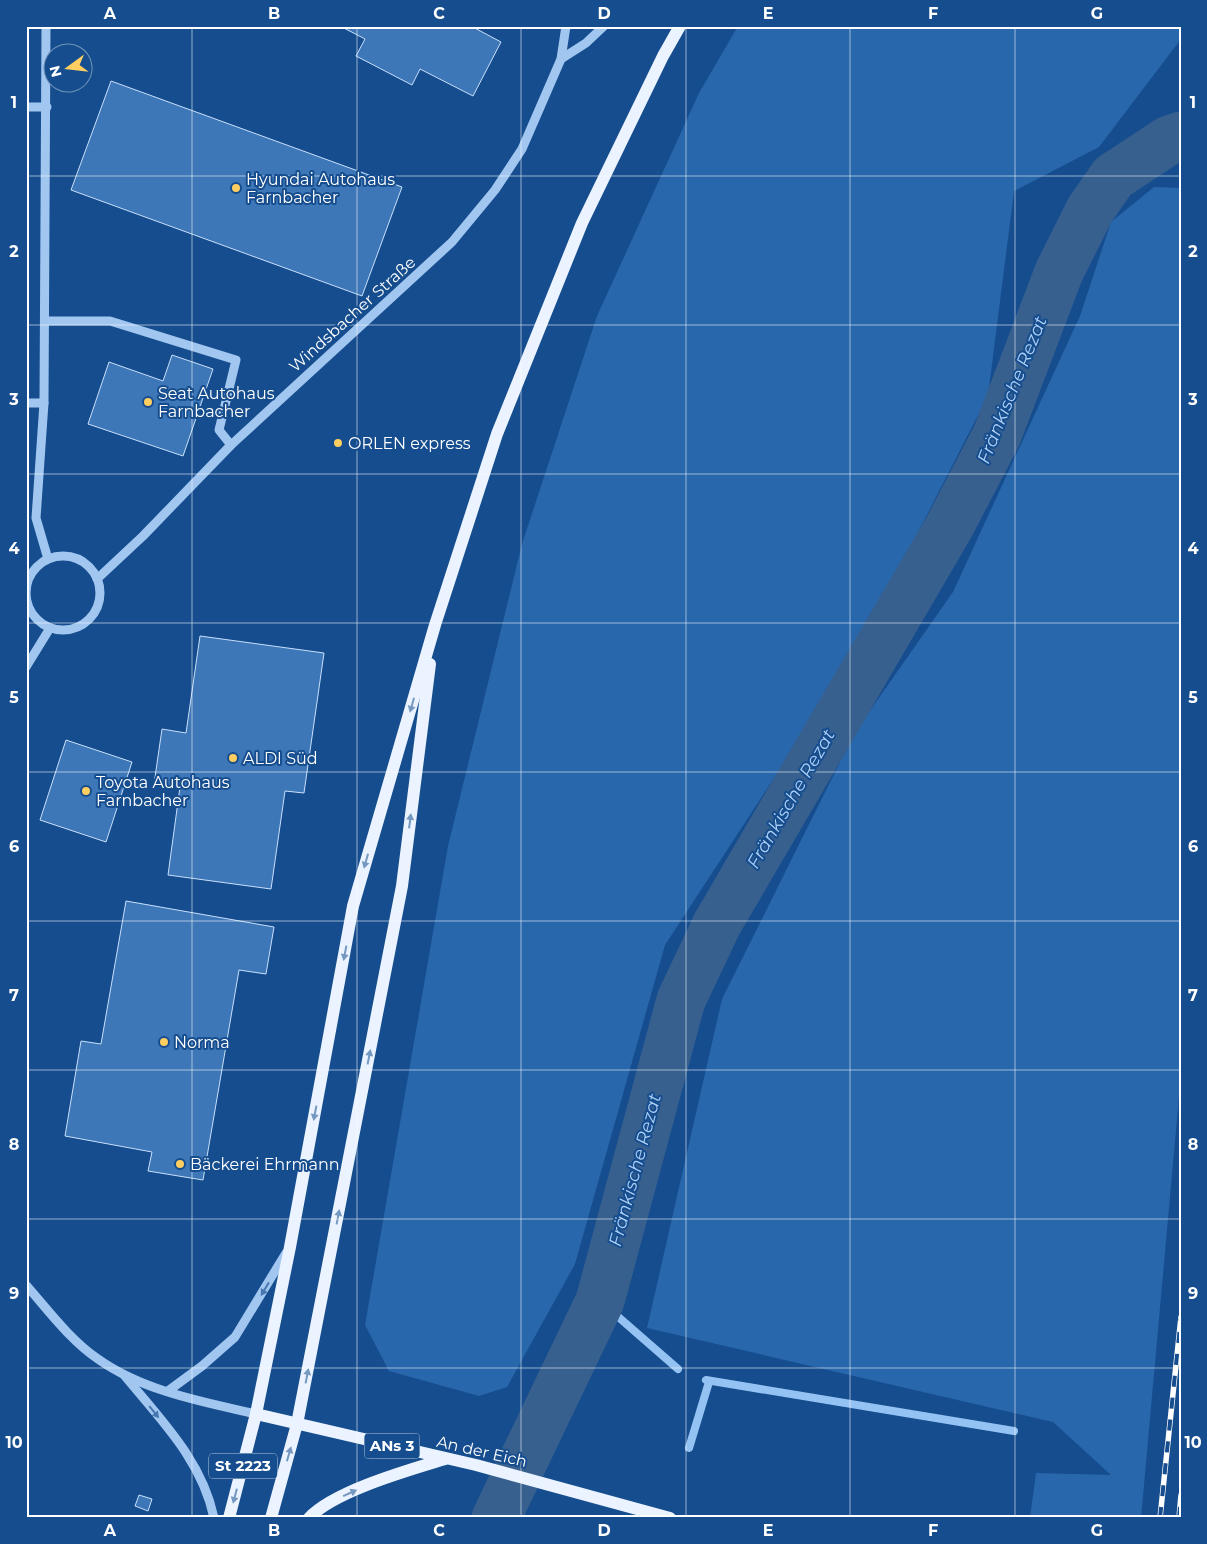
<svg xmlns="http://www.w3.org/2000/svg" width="1207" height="1544" font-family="Montserrat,sans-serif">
<rect width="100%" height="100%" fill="#164d8e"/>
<!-- green -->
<g fill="#2867ac">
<polygon points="738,26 1181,26 1181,39 1099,147 1014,191 988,396 857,651 665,945 575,1264 507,1387 479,1396 389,1371 365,1325 448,846 522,544 597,316 699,93"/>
<polygon points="1154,187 1181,188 1181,1075 1141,1518 1030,1518 1036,1473 1111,1475 1053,1422 647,1328 722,999 855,732 953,592 1080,316 1111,222"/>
</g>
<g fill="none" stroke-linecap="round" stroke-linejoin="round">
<!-- stream -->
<g stroke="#94c2f2" stroke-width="8">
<polyline points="600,1301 678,1369"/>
<polyline points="689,1448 709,1382 706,1380 1014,1431"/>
</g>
<!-- river -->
<polyline stroke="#37608f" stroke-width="49" points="496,1518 600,1301 681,1000 717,924 949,527 997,435 1059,272 1090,210 1113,177 1169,140 1181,136"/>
</g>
<!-- building -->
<g fill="#3e77b7" stroke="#c8e0fb">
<polygon points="340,26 471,26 501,42 473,96 420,69 412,85 356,56 365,39"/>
<polygon points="111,81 402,187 362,296 71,190"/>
<polygon points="172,355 213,369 183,456 88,424 109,362 163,381"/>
<polygon points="200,636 324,653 304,793 285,791 271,889 168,875 180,787 154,784 162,729 186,733"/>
<polygon points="66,740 132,762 106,842 40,820"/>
<polygon points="126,901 274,927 266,974 239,970 203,1180 148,1171 152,1152 65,1136 81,1041 101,1044"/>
<polygon points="139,1495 152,1499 148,1511 135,1506"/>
</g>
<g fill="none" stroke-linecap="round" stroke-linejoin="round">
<!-- minor -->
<g stroke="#a1c6f0" stroke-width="9">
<polyline points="46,26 44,403 36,518 48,559"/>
<polyline points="561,59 586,43 604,26"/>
<polyline points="26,107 47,107"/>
<polyline points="45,321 110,321 236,360 219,430 231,445"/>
<polyline points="26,403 44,403"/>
<circle cx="63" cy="593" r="37"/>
<polyline points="97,579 143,536 231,445 452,242 495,190 522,149 561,59 566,26"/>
<polyline points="26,667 50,628"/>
<path d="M26 1285C48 1310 70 1340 98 1359 143 1391 203 1402 256 1414"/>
<path d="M124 1375C160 1419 202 1460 214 1518"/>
<polyline points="168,1391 202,1366 235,1337 286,1253"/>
</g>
<!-- major -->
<g stroke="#eaf3ff" stroke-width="12">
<polyline points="256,1414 476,1465 670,1518"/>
<polyline points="229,1518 256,1414 290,1247 353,906 435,625 497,434 582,223 663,56 680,26"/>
<polyline points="271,1518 297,1424 402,886 430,664"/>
<path d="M309 1518C334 1491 409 1470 445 1459"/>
</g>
<defs>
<g id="rail">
<polyline points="1160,1518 1181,1317"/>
<polyline points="1179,1518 1181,1495"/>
</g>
</defs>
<!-- rail casing -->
<use href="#rail" stroke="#fff" stroke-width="5.5"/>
<!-- rail -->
<use href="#rail" stroke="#164d8e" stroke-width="4" stroke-dasharray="11" stroke-linecap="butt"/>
</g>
<!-- one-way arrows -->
<defs><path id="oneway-solid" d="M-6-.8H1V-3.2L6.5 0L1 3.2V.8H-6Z" transform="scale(1.25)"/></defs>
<g fill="#7598c1">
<use href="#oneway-solid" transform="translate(412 705) rotate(106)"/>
<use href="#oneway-solid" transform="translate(410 821) rotate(-83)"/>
<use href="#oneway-solid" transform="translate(366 861) rotate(106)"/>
<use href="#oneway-solid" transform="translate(345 953) rotate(101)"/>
<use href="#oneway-solid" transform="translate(369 1057) rotate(-79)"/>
<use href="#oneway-solid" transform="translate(315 1113) rotate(101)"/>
<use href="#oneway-solid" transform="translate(338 1217) rotate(-79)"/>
<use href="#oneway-solid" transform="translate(307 1376) rotate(-79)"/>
<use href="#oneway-solid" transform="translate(289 1454) rotate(-74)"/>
<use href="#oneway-solid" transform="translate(350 1493) rotate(-24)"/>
<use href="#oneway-solid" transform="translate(235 1496) rotate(105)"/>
</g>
<g fill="#4777b0">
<use href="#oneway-solid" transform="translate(265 1289) rotate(121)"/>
<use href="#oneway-solid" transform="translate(154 1412) rotate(51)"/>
</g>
<!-- grid -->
<path fill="none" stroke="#fff" stroke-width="1" stroke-opacity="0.55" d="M192 26V1518M357 26V1518M521 26V1518M686 26V1518M850 26V1518M1015 26V1518M26 176H1181M26 325H1181M26 474H1181M26 623H1181M26 772H1181M26 921H1181M26 1070H1181M26 1219H1181M26 1368H1181"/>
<!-- markers -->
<g fill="#ffce60" stroke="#164d8e" stroke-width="2">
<circle cx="236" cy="188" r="5"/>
<circle cx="148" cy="402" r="5"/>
<circle cx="338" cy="443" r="5"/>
<circle cx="233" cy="758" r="5"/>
<circle cx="86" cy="791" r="5"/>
<circle cx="164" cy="1042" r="5"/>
<circle cx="180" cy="1164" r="5"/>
</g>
<g text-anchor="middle" stroke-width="4" stroke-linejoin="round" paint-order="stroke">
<!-- shield labels -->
<g fill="#164d8e" stroke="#b9cadd" stroke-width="1">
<rect x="364.5" y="1433.5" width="55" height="25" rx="4"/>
<rect x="209" y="1453.5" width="68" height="25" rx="4"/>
</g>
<g font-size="15" font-weight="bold" fill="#fff">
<text x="392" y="1451">ANs 3</text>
<text x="243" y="1471">St 2223</text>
</g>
<!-- poi labels -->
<g font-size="16" fill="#fff" stroke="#164d8e" text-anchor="start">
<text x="246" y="185">Hyundai Autohaus<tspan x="246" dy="18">Farnbacher</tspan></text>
<text x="158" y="399">Seat Autohaus<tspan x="158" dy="18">Farnbacher</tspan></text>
<text x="348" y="449">ORLEN express</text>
<text x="243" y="764">ALDI Süd</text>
<text x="96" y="788">Toyota Autohaus<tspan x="96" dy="18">Farnbacher</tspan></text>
<text x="174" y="1048">Norma</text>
<text x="190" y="1170">Bäckerei Ehrmann</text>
</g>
<!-- street labels -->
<g font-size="16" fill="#fff" stroke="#164d8e">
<text transform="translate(352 314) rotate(-42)" y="6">Windsbacher Straße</text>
<text transform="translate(482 1451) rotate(13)" y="6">An der Eich</text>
</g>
<!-- water labels -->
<g font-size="18" font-style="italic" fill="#add0f7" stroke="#164d8e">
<text transform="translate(1012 390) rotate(-68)" y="6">Fränkische Rezat</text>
<text transform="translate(791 799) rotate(-60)" y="6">Fränkische Rezat</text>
<text transform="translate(635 1170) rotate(-75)" y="6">Fränkische Rezat</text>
</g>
</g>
<!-- border -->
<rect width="1207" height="1544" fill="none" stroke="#164d8e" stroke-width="55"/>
<!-- north arrow -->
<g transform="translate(68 68) rotate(255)"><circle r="24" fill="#164d8e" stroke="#7394bb"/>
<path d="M0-4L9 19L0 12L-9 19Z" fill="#ffce60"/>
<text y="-8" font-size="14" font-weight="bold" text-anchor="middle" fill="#ffffff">N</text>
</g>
<rect x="28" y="28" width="1152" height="1488" fill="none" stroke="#fff" stroke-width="2"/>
<g font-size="16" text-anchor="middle" font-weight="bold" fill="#fff">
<text x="110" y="19">A</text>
<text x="274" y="19">B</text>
<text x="439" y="19">C</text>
<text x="604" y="19">D</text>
<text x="768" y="19">E</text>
<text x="933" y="19">F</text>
<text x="1097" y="19">G</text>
<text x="14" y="108">1</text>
<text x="1193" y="108">1</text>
<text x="14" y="257">2</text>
<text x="1193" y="257">2</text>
<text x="14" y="405">3</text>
<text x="1193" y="405">3</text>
<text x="14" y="554">4</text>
<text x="1193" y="554">4</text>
<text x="14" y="703">5</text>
<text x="1193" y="703">5</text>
<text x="14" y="852">6</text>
<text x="1193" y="852">6</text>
<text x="14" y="1001">7</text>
<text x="1193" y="1001">7</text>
<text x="14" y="1150">8</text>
<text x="1193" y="1150">8</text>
<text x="14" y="1299">9</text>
<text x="1193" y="1299">9</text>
<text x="14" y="1448">10</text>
<text x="1193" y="1448">10</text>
<text x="110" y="1536">A</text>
<text x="274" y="1536">B</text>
<text x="439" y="1536">C</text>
<text x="604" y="1536">D</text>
<text x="768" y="1536">E</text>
<text x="933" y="1536">F</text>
<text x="1097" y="1536">G</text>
</g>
</svg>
